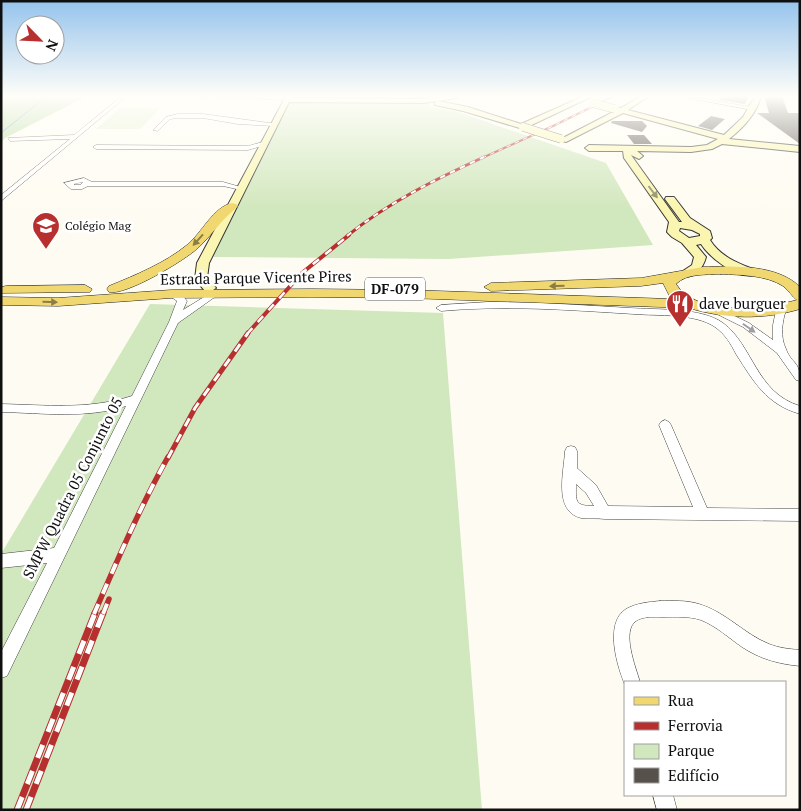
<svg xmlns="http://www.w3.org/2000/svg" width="801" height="811" font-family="'PT Serif',serif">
<rect width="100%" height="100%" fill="#fefcf2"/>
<!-- green -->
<g fill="#d1e7bd">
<polygon points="293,96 450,96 429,100 431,107 458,112 606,163 653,245 448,259 213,257"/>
<polygon points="150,304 443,313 482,810 1,810 1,554"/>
</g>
<!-- forest -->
<polygon fill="#b4d79d" points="1,96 87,96 5,138 1,142"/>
<!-- pitch -->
<polygon fill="#e2efce" points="120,108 160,108 140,129 96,129"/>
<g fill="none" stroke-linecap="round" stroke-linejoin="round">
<!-- stream -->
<polyline stroke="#448cc5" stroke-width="1" points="1,133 47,96"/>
</g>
<!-- building -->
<g fill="#57514c">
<polygon points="721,96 749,96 745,104 720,100"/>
<polygon points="764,96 782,96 788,113 800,113 800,144 757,113 769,113"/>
<polygon points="711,116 725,119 712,130 698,126"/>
<polygon points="612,121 642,121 647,126 642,132 611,123"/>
<polygon points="627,135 644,135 652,144 634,144"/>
</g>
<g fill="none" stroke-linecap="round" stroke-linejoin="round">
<defs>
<g id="street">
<polygon points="122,96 127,96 1,201 1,195 70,139 10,141 8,138 74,135"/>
<polygon points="175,96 274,97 289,100 287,101 274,99 177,97"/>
<polygon points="678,96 687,96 756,108 753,110"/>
<polygon points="178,114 203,114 277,124 274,126 238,124 203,118 178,118 170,119 158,131 153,130 166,117"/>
<polygon points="263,142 266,144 265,145 248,150 96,149 93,147 96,145 248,146"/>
<path d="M84 178 92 182H223L244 188 241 190 223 186H88L82 189H71L64 183ZM83 182 80 185H74V184Z"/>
<path d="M171 291 182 295 187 301 183 310 212 292 215 291 219 294 178 323 7 676 1 678V652L47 563 1 568V554L54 548 126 406C86 419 43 413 1 412V404C46 405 88 410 132 396L169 322 177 301 167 294Z"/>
<path d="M488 302C535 302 582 305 630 308 656 310 701 307 723 323 753 345 756 393 800 406V414C766 404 754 382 736 354 731 344 725 334 715 327 695 313 657 316 634 314 569 310 505 305 441 311L436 308 441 305Z"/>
<path d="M716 307 749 323 773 340V325L776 310 778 308H784L786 310C782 322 780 337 786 349 792 365 800 360 800 381L796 380 777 353 743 327 713 312 711 310Z"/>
<path d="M665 420 669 422 671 425 707 508 800 509V521L605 519C597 518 589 519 581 518 553 511 564 472 565 451L567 447 571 446 575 447 577 451V468L596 485 608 506 693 507 659 425 661 422ZM576 484 586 493 594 506C574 506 576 501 576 484Z"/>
<path d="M660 601C673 601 686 600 699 604 726 612 744 634 769 644 779 648 789 649 800 650V666C779 664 760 659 742 647 729 638 716 626 701 620 689 616 675 617 663 617 655 617 643 616 636 621 621 631 636 668 640 682H625V685C617 666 604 623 626 609 637 603 649 602 660 601Z"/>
<polygon points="653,795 673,795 677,810 657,810"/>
</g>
<g id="secondary">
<polygon points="286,96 292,96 292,98 423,99 459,96 456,98 438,101 468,107 521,124 584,96 593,96 523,129 463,111 435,105 434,103 438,101 423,103 289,102 209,263 207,278 216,288 210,292 205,291 195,279 197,263"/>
<path d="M641 96H649L628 110 724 135 743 117 755 96H761C757 113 743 128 729 139L800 146V152L722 144 712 149 691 152 637 151 643 156 639 159 631 155 679 222H682L665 199 666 197H674L690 218 710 231 712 238 710 240C720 256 737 263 753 269L755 272 753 275C737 279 709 257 701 244L696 245 706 257C703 268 695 279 682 276L680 273 692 265 694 257 682 243 672 237 667 232 669 222 624 158 623 151H589L585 148 589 145 691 147 707 145 718 139 623 113 566 142 559 140 615 111H612V107L621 108ZM680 228 692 230 700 234V236L689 238 679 231Z"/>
</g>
<g id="primary">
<path d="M232 203 236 204 238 206 236 208C221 220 212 235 198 248 185 260 126 296 109 292L107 289 109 286C136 275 165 263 187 245 202 233 213 207 232 203Z"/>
<path d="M703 267C733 266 777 264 800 287V309C764 320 725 319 689 308L408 298 312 297 171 298 58 306 1 305V297L58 298 171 290 312 289 408 290 671 299 663 283 641 286 491 291 484 287 491 283 641 278ZM721 274C741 275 766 275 783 286 789 290 792 297 797 300 765 309 696 317 676 284 687 273 706 275 721 274Z"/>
<polygon points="85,285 92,289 90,292 1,293 1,287 6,286"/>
</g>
</defs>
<!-- street casing -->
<use href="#street" stroke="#424242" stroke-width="1"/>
<!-- secondary casing -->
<use href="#secondary" stroke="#313131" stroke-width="2"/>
<!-- primary casing -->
<use href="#primary" stroke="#202020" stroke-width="1"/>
<!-- street -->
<use href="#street" fill="#fff" fill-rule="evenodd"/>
<!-- secondary -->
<use href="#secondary" fill="#faf6b1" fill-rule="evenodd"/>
<!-- primary -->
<use href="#primary" fill="#f0d76f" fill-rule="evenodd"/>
<defs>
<polyline id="rail-far5" points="482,158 553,126 614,96"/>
<path id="rail-far4" d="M347 236C389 202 436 179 484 157"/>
<polyline id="rail-far3" points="247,334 302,273 349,235"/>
<polyline id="rail-far2" points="168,458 195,408 248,333"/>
<g id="rail-far1">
<path d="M94 614C117 561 140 507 168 457"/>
<polyline points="103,614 109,599"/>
</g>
<g id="rail">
<polyline points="17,810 95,613"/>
<polyline points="26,810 103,613"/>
</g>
</defs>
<!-- rail-far5 casing -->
<use href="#rail-far5" stroke="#b72f2f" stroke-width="2"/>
<!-- rail-far4 casing -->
<use href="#rail-far4" stroke="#b72f2f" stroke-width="3"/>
<!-- rail-far3 casing -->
<use href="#rail-far3" stroke="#b72f2f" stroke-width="4"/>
<!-- rail-far2 casing -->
<use href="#rail-far2" stroke="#b72f2f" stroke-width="5"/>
<!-- rail-far1 casing -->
<use href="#rail-far1" stroke="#b72f2f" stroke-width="5.5"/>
<!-- rail casing -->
<use href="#rail" stroke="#b72f2f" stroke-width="7"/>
<!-- rail-far5 -->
<use href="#rail-far5" stroke="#fff" stroke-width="1" stroke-dasharray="4.5" stroke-linecap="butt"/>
<!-- rail-far4 -->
<use href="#rail-far4" stroke="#fff" stroke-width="2" stroke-dasharray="5.5" stroke-linecap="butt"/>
<!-- rail-far3 -->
<use href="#rail-far3" stroke="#fff" stroke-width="2.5" stroke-dasharray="8" stroke-linecap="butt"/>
<!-- rail-far2 -->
<use href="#rail-far2" stroke="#fff" stroke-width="3" stroke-dasharray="9" stroke-linecap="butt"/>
<!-- rail-far1 -->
<use href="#rail-far1" stroke="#fff" stroke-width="4" stroke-dasharray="11" stroke-linecap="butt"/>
<!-- rail -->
<use href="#rail" stroke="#fff" stroke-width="5" stroke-dasharray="14" stroke-linecap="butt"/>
<defs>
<g id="secondary-bridge">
<polyline points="592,103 615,109"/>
<polyline points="523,127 561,139"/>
</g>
</defs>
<!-- secondary-bridge casing -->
<use href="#secondary-bridge" stroke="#313131" stroke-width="9" stroke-linecap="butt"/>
<!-- secondary-bridge -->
<use href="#secondary-bridge" stroke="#faf6b1" stroke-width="8"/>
</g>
<!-- one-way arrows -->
<defs><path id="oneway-solid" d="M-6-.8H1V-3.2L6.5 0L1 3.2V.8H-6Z" transform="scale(1.25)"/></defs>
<use fill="#908e68" href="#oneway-solid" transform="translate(653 192) rotate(53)"/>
<g fill="#8b7d44">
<use href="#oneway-solid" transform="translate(198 240) rotate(132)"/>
<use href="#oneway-solid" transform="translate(557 286) rotate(179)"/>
<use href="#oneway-solid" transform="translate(50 302) rotate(1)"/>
</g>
<use fill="#9f9f9f" href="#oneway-solid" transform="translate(749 328) rotate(35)"/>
<!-- sky -->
<linearGradient id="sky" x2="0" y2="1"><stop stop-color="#95c3ec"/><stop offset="0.46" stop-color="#fffef9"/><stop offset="1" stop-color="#fffef9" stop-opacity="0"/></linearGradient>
<rect width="801" height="209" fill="url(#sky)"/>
<!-- icons -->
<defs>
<symbol id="school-pin" viewBox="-11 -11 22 30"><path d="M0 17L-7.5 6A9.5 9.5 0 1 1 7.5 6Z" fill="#b72f2f" stroke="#fff"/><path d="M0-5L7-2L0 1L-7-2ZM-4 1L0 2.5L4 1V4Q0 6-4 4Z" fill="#fff"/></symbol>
<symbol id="restaurant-pin" viewBox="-11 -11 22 30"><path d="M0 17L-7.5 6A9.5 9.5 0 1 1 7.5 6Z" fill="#b72f2f" stroke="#fff"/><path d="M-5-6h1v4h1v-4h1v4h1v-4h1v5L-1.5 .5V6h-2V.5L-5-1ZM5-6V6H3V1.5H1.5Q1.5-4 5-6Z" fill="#fff"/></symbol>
</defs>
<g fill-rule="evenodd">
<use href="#school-pin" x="30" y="210" width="32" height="43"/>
<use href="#restaurant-pin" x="664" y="288" width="32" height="43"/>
</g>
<g text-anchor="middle" stroke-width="5" stroke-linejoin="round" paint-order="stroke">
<!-- far-poi labels -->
<g font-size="12" fill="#0f0f0f" stroke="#fff" text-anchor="start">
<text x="65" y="230">Colégio Mag</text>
</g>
<!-- shield labels -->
<rect fill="#fff" stroke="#575757" stroke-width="1" x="365" y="277.5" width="60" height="23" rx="4"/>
<g font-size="14" font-weight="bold" fill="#0f0f0f">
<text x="395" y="294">DF-079</text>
</g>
<!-- street labels -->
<g font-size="15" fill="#0f0f0f" stroke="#fff">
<text transform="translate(256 278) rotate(-1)" y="5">Estrada Parque Vicente Pires</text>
<text transform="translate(73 488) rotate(-63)" y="5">SMPW Quadra 05 Conjunto 05</text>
</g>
<!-- poi labels -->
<g font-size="15" fill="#0f0f0f" stroke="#fff" text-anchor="start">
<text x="699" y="309">dave burguer</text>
</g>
</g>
<!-- border -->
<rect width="801" height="811" fill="none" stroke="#0f0f0f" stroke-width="5"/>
<!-- legend -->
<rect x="624" y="681" width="162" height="115" fill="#ffffff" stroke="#9f9f9f"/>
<rect x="634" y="697" width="25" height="8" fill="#f0d76f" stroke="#9f9f9f"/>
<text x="668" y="706" font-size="15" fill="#0f0f0f">Rua</text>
<rect x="634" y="722" width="25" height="8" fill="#b72f2f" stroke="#9f9f9f"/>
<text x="668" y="731" font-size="15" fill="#0f0f0f">Ferrovia</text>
<rect x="634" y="744" width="25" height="15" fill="#d1e7bd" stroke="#9f9f9f"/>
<text x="668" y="756" font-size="15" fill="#0f0f0f">Parque</text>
<rect x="634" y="768" width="25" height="15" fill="#57514c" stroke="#9f9f9f"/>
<text x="668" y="781" font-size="15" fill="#0f0f0f">Edifício</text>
<!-- north arrow -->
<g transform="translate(40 40) rotate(114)"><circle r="24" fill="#ffffff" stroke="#9f9f9f"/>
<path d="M0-4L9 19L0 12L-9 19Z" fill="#b72f2f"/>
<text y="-8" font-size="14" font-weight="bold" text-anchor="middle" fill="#0f0f0f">N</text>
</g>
</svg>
